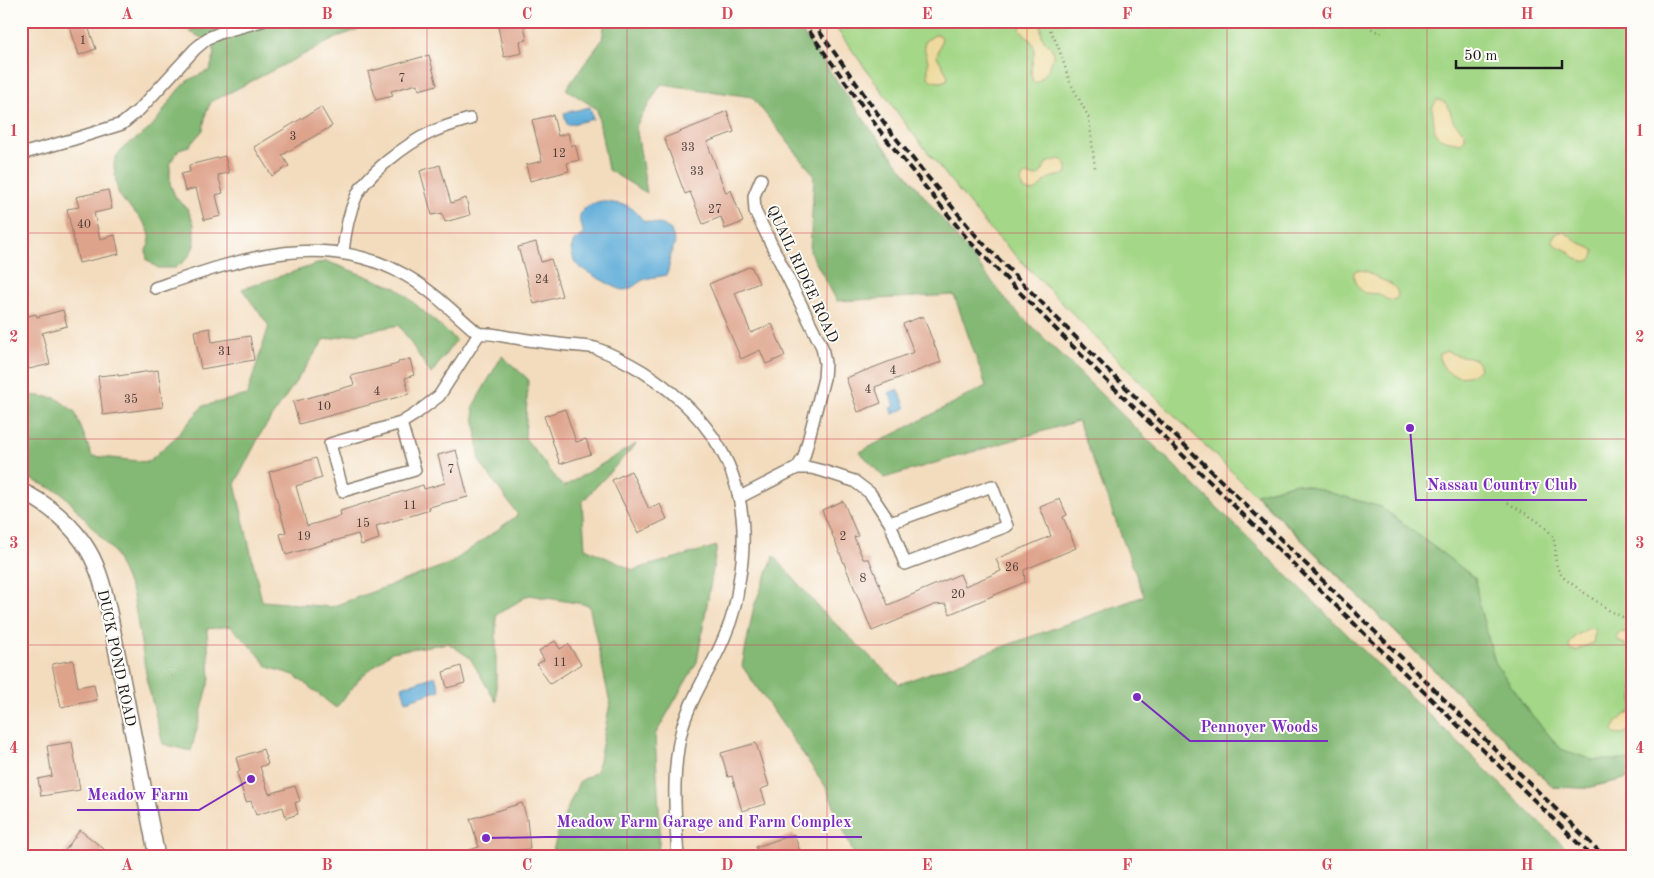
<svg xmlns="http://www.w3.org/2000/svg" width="1654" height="878" font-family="'Old Standard TT',serif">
<rect width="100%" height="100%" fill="#fdfcf7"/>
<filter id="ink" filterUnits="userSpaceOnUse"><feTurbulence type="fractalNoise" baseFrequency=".02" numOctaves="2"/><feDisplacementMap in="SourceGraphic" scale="10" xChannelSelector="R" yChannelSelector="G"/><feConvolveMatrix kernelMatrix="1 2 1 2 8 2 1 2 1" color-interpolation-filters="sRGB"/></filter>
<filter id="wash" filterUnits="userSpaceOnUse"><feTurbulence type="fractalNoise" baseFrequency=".0096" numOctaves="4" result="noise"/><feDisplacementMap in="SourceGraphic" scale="20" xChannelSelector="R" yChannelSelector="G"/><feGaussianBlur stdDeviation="1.12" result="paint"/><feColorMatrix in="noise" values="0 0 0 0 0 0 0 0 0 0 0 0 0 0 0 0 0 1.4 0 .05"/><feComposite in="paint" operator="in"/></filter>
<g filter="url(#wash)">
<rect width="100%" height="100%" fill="#f3dcbe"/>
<!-- green -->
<polygon fill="#a4d787" stroke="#607a52" points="831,21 1633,21 1633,777 1586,788 1553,787 1120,362 988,227 910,130"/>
<!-- forest -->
<g fill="#83b874" stroke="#506a48">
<path d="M206 21H382L340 36 211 102 206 113 203 130 189 146 179 149 170 163V184L176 198 187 208 194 224V246L188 258 175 268H158L147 260 146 250C162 226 125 210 118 192 117 187 114 170 114 165 116 147 136 141 148 130 163 116 170 96 186 82 193 77 202 74 210 70L214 55 212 43 188 31 202 26Z"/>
<polygon points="605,21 794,21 873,132 1012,307 1575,857 855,857 826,787 742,666 754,606 774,556 821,610 899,684 1144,596 1078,421 884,478 860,452 986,386 954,295 837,301 810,252 814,175 752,97 661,84 636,126 647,193 608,170 597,109 566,89 602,40"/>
<polygon points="326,261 397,288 456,340 431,374 399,325 324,340 261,433 235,484 262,601 331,607 451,563 518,515 480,462 473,406 502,356 528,379 525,438 563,487 636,444 582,502 585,548 633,570 717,546 697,662 655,735 660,829 658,857 551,857 560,826 579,782 597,771 610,703 589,605 529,595 496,615 496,702 470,658 448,643 392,652 362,676 336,708 294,675 268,667 258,654 230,626 207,629 210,679 191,751 163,744 148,685 133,595 114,552 62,493 21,475 21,394 56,398 75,412 92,456 148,462 175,438 203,406 247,395 269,326 242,289"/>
<polygon points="1296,483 1381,507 1475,578 1480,609 1495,662 1526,708 1561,749 1593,760 1633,760 1633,777 1586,788 1553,787 1256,494"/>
</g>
<!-- sand -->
<g fill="#eeda9e" stroke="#857b5d">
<path d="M1027 21 1040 22C1042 27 1040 33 1043 38 1045 43 1051 45 1053 51 1055 60 1043 82 1034 83 1026 70 1038 53 1033 44 1030 39 1024 34 1020 29L1021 25Z"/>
<polygon points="935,35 940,35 942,38 937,56 948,76 947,80 940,82 932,81 928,77 928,61 924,47 925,41"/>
<path d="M1437 100C1450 101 1449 111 1453 120 1455 125 1461 128 1465 132V139L1461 143C1429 138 1437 137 1432 109L1433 106Z"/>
<path d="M1059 159C1066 161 1069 168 1066 174 1061 176 1055 176 1050 178 1040 182 1038 198 1022 188L1021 181 1024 175C1031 173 1024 174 1032 176 1041 178 1043 169 1046 163Z"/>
<path d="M1564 232 1580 243 1594 250C1595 263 1582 264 1574 257 1572 256 1571 253 1569 252 1562 247 1557 248 1552 241 1553 235 1558 231 1564 232Z"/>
<path d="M1357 270 1366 271 1378 278 1391 284 1397 290 1398 296 1396 299 1389 301 1379 294 1364 293C1358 288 1352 280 1354 272Z"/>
<path d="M1447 351C1451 353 1455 355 1460 356 1469 357 1478 357 1480 369 1466 384 1438 375 1440 354Z"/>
<polygon points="1589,628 1594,629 1595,632 1593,643 1583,647 1576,651 1570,649 1569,645 1574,637"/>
<polygon points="1621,632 1633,634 1633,651 1629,646 1618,641 1617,636"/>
<path d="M1631 712H1633V728C1627 731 1622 737 1615 734L1613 730C1615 724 1624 713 1631 712Z"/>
</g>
<!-- water -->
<g fill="#60add9" stroke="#3e647a">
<polygon points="590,107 593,119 567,125 564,113"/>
<path d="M601 201 626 205 633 209 644 221 663 225 671 230 675 243 670 256 669 266 667 275C658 277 649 277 641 281 635 285 630 290 623 290 618 290 579 268 576 264 573 260 572 253 571 249L574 241 583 235C584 230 582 228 580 223 577 209 590 204 601 201Z"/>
<polygon points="898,389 906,408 893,414 890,408 895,406 889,393"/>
<polygon points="435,676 440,690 406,701 402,687"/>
</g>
<g id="blocks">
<!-- building -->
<g fill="#dea38b">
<polygon points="68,21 86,21 96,49 79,55"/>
<polygon points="497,21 523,21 527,40 520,41 522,53 504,57"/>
<polygon points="429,55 437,85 419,90 417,84 391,91 393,96 376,100 368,72"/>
<polygon points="321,107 332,126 282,155 289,166 272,176 254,147"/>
<polygon points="727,111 734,132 707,142 726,193 731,190 743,222 725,229 721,217 703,224 690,192 685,194 664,138 715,118 715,116"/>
<polygon points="553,115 558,136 568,133 571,146 575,144 579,160 567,163 569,171 530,181 526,165 542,161 532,120"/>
<polygon points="225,156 229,173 218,175 223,193 216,195 221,216 204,220 196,188 185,191 181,174 190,172 189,165"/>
<polygon points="440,165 451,203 466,198 470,215 445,222 442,213 432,215 420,171"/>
<polygon points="108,190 112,209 94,213 100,239 115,235 119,254 79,263 67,209 79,207 76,197"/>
<polygon points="536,242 541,262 551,259 562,296 534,304 518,247"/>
<polygon points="751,266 759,283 735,293 751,333 772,324 785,356 766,364 760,350 741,359 709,284"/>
<polygon points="63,310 67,326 42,333 50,364 29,369 21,343 21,318 36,314 37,317"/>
<polygon points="923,316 941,362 875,387 881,403 858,412 846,378 914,352 903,324"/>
<polygon points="210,328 212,342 250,336 254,360 201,369 194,331"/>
<polygon points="410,359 414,375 405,378 409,394 299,424 293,402 354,385 351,376 398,364 398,362"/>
<polygon points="158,370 163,407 103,415 98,376 118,374 118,376"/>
<polygon points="565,409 576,442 586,439 591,454 560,464 544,416"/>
<polygon points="456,450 468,497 429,507 430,510 376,526 379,539 361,545 358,534 286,555 280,534 286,532 269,472 316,458 322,478 296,486 307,526 341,516 340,511 423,485 424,489 445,483 438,455"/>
<polygon points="631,471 649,509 660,504 667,519 638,533 612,480"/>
<polygon points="1060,499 1067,515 1063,517 1076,548 1024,570 1025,582 950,614 946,604 934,605 872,631 822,510 843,501 858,536 854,537 863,559 869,559 888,605 960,574 965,586 1001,571 996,559 1051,536 1040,507"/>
<polygon points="555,641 560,649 568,644 581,664 550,684 537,664 544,660 539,651"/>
<polygon points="73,660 78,687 94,684 97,700 61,707 52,664"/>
<polygon points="461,666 465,683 447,688 443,672"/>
<polygon points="72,742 80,790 41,796 38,779 52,776 47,746"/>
<polygon points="756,743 769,786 761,789 766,804 742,811 732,776 728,777 721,753"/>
<polygon points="263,749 268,764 260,767 269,794 295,786 300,801 295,803 298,814 286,818 283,807 256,815 251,801 246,802 237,773 240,771 236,758"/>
<polygon points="522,803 527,819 530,849 500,852 502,857 456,857 456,854 479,847 470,819"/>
<polygon points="80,830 104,849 99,857 60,857"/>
<polygon points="794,834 802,857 759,857 756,847"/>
</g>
</g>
</g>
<g filter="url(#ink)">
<use href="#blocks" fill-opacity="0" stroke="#887c6d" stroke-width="1"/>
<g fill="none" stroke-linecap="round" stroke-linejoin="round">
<defs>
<g id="minor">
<polyline points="21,154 71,140 122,124 140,109 195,49 208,38 222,32 262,21"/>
<polyline points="761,179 754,196 755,211 822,347 825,363 824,378 804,457 797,468"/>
<path d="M343 252C345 233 348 215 356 197 365 175 408 143 430 133 442 127 457 123 470 119"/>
<path d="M155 288C238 260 322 228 405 275 432 290 455 314 479 334"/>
<path d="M479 334C492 332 503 337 516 338 533 341 551 343 568 345 577 346 587 346 595 348 612 354 627 362 642 371 721 421 756 489 739 582 737 599 733 617 726 633 714 665 693 692 683 725 671 769 675 812 678 857"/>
<polyline points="401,423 415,470 343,491 330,444 401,423 414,415 439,396 479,334"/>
<polyline points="740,497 797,468 811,468 823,471 854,481 870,493 890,523 905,564 1007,526 992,486 890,523"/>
</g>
<path id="tertiary" d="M21 491C47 503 73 525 88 550 100 570 105 594 110 617L157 857"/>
</defs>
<!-- minor casing -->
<use href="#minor" stroke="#887c6d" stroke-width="14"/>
<!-- tertiary casing -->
<use href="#tertiary" stroke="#887c6d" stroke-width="18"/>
<!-- path -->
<g stroke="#887c6d" stroke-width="2.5" stroke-dasharray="1 4" stroke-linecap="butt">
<polyline points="1046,21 1058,46 1070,82 1089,118 1095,168"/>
<polyline points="1365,21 1373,30 1383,34"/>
<path d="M1508 503C1521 511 1545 523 1552 536 1560 551 1549 563 1565 579L1610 611 1633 622"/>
</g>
<!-- minor -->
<use href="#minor" stroke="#fff" stroke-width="11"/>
<!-- tertiary -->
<use href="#tertiary" stroke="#fff" stroke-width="15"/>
<!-- rail -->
<g stroke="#1c1c1c" stroke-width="4" stroke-dasharray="8 4" stroke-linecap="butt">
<polyline points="802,21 883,135 971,243 1103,377 1592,857"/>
<polyline points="812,21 890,131 977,237 1110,372 1605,857"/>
</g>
</g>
</g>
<!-- grid -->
<path fill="none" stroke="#d1495b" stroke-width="1" stroke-opacity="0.55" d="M227 21V857M427 21V857M627 21V857M827 21V857M1027 21V857M1227 21V857M1427 21V857M21 233H1633M21 439H1633M21 645H1633"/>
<g text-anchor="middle" stroke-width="4" stroke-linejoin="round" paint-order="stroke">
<!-- number labels -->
<g font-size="12" fill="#4c3e38">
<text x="83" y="44">1</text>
<text x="402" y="82">7</text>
<text x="293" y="140">3</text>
<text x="688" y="151">33</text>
<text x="559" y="157">12</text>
<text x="697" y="175">33</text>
<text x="715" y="213">27</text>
<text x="84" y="228">40</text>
<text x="542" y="283">24</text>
<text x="225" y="355">31</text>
<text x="893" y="374">4</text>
<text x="868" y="393">4</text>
<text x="377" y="395">4</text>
<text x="131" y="403">35</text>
<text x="324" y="410">10</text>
<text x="451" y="473">7</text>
<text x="410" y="509">11</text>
<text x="363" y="527">15</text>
<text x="304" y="540">19</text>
<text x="843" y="540">2</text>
<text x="1012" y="571">26</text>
<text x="863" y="582">8</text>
<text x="958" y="598">20</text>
<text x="560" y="666">11</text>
</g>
<!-- street labels -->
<g font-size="15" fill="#1c1c1c" stroke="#fdfcf7">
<text transform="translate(803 274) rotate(65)" y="5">QUAIL RIDGE ROAD</text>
<text transform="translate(117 658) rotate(78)" y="5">DUCK POND ROAD</text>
</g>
</g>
<!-- callouts -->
<path fill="none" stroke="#7b2cbf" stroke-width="2" d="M1410 428L1416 500H1587M1137 697L1190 741H1328M251 779L199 810H77M486 838L547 837H862"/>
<g fill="#7b2cbf" stroke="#fdfcf7" stroke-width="2">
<circle cx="1410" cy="428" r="5"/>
<circle cx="1137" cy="697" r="5"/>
<circle cx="251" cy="779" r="5"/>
<circle cx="486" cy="838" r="5"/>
</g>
<g font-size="16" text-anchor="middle" font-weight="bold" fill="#7b2cbf" stroke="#fdfcf7" stroke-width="4" stroke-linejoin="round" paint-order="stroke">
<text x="1502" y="490">Nassau Country Club</text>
<text x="1259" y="732">Pennoyer Woods</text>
<text x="138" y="800">Meadow Farm</text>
<text x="704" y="827">Meadow Farm Garage and Farm Complex</text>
</g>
<!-- margin -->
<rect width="1654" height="878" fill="none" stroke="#fdfcf7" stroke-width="55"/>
<!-- scale -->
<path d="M1456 60v8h106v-8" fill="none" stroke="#1c1c1c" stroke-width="2.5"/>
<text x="1464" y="60" font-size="15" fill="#1c1c1c" stroke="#fdfcf7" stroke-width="4" paint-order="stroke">50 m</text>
<rect x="28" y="28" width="1598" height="822" fill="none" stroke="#d1495b" stroke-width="2"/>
<g font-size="16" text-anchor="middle" font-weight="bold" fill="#d1495b">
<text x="127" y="19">A</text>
<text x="327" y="19">B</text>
<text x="527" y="19">C</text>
<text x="727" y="19">D</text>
<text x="927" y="19">E</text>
<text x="1127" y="19">F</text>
<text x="1327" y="19">G</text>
<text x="1527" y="19">H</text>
<text x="14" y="136">1</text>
<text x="1640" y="136">1</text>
<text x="14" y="342">2</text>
<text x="1640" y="342">2</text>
<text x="14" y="548">3</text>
<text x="1640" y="548">3</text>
<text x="14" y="753">4</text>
<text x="1640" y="753">4</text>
<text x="127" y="870">A</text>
<text x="327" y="870">B</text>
<text x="527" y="870">C</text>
<text x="727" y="870">D</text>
<text x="927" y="870">E</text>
<text x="1127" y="870">F</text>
<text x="1327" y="870">G</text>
<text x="1527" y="870">H</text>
</g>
</svg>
